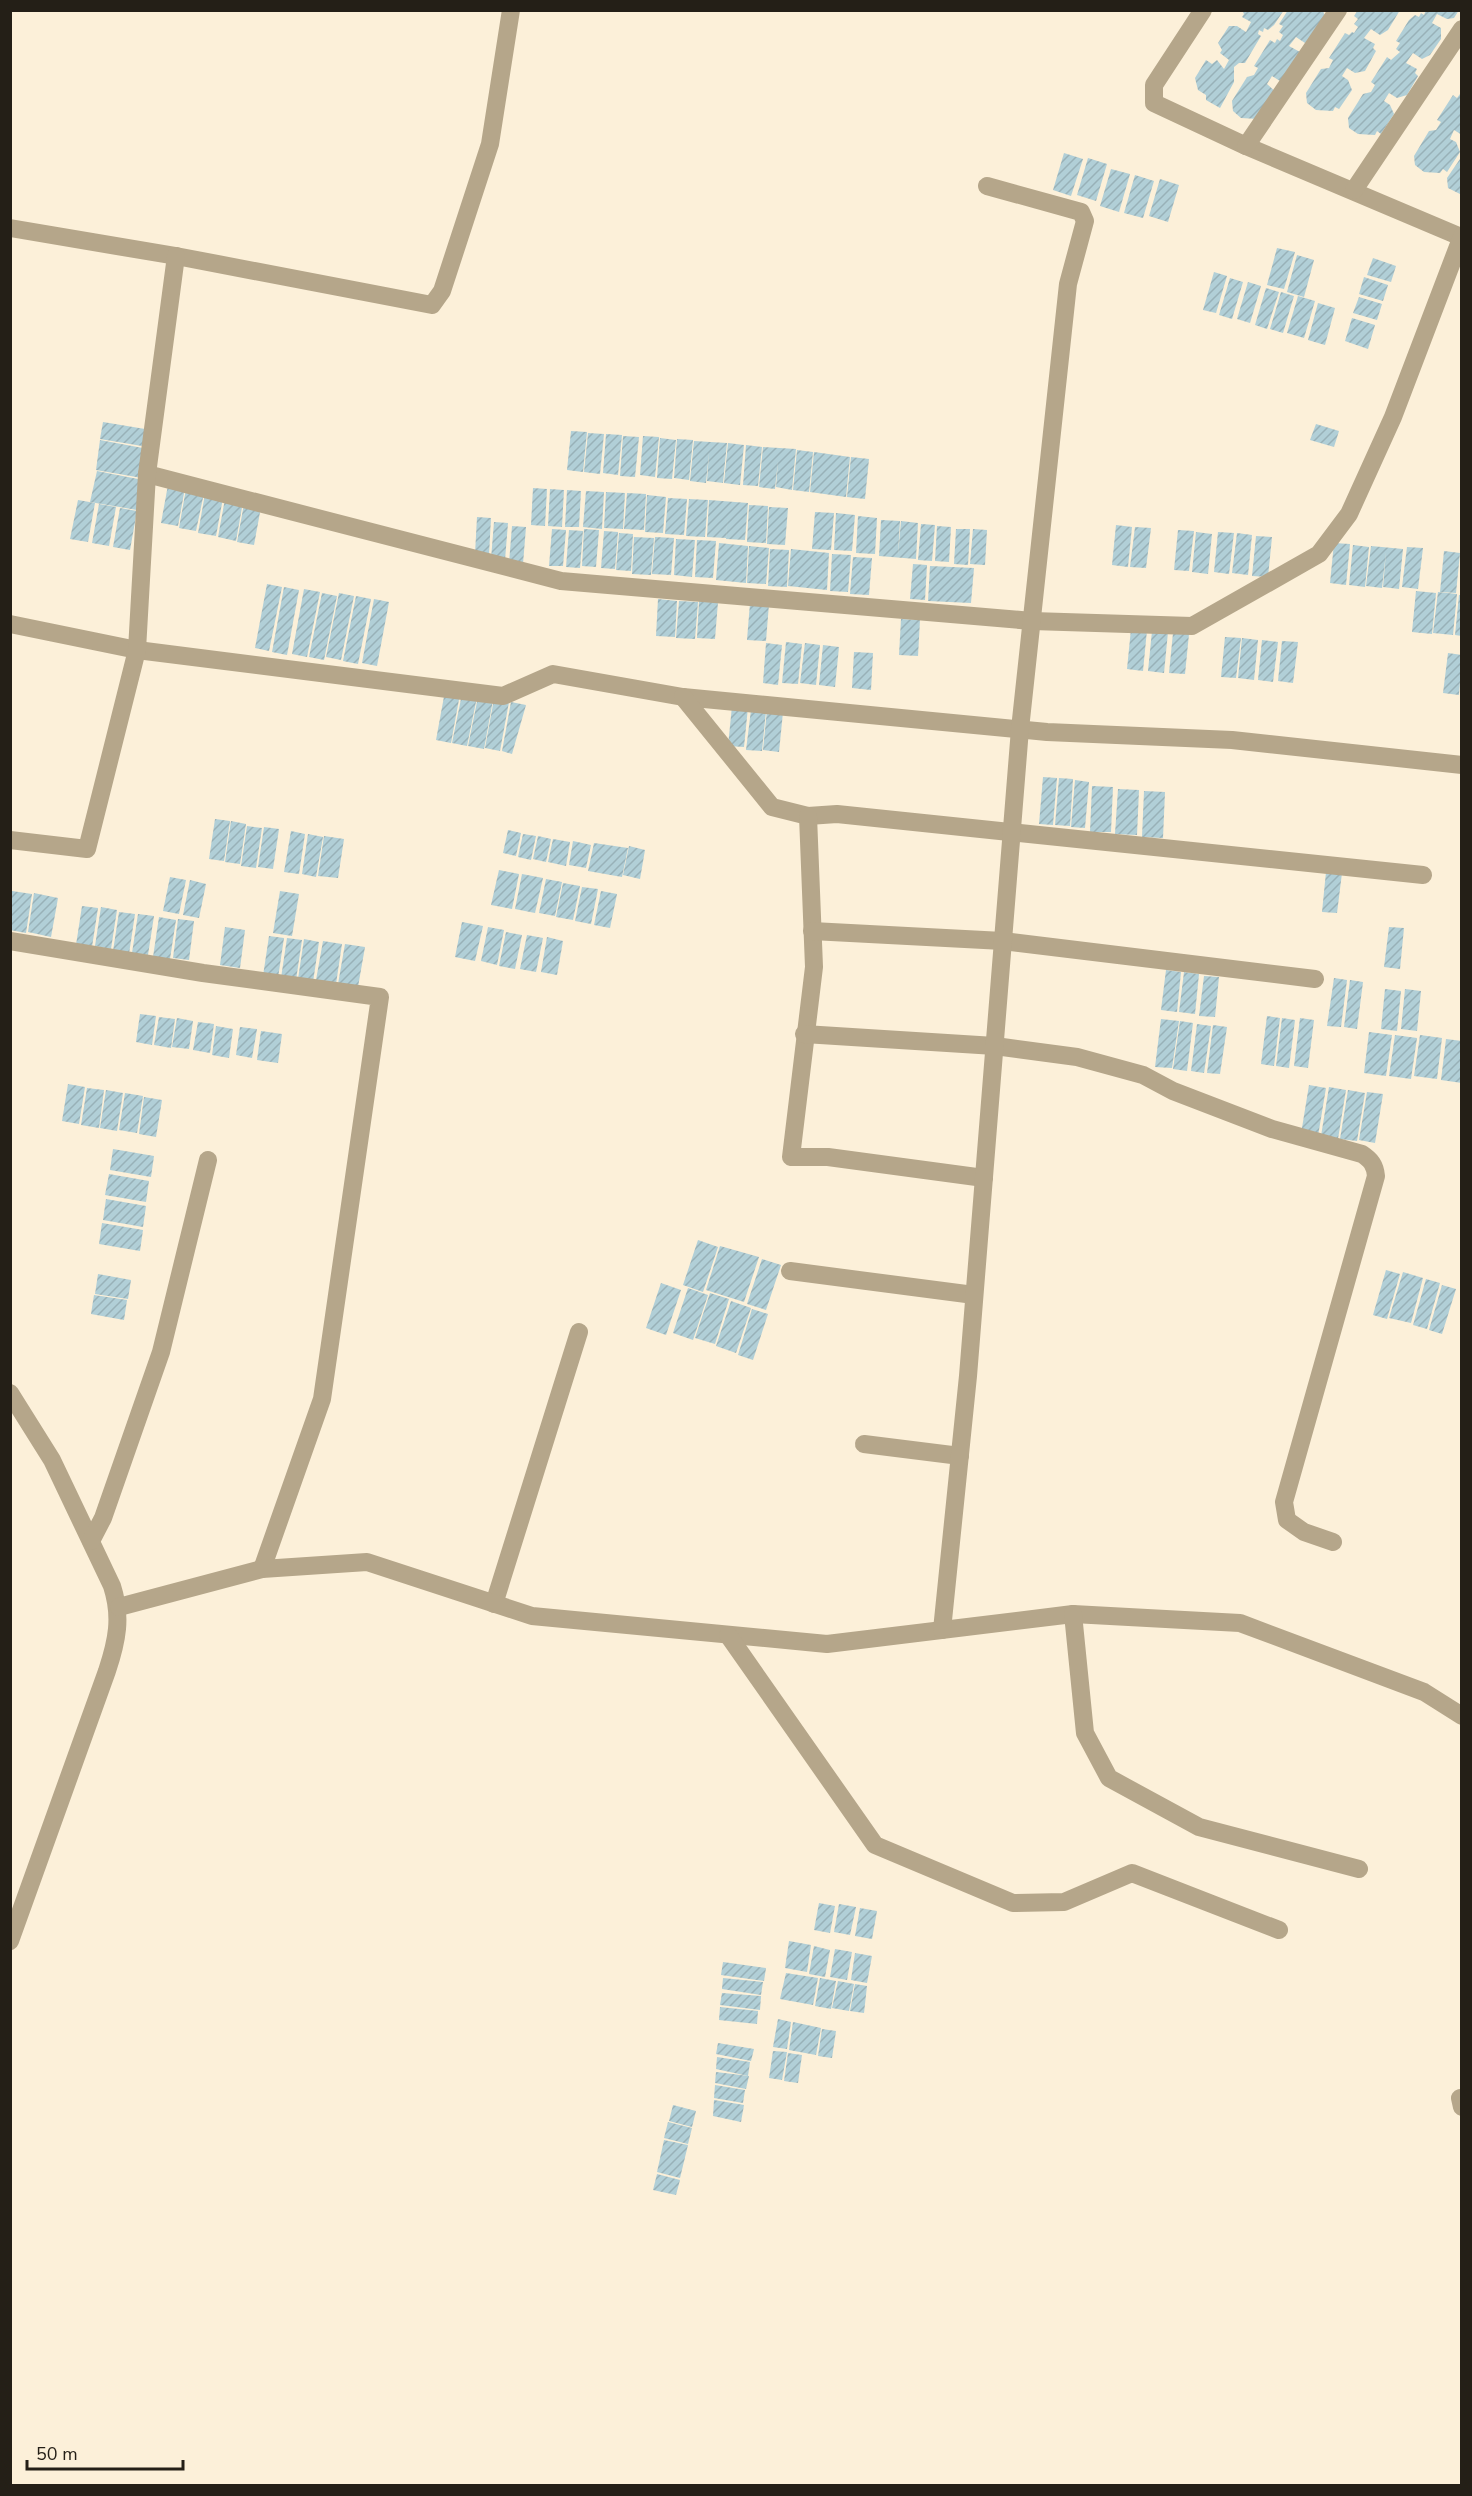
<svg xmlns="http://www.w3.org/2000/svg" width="1472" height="2496" font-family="'Nunito Sans',sans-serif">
<defs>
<pattern id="building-hatch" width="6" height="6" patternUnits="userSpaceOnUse" patternTransform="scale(1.5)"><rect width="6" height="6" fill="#b1cfd7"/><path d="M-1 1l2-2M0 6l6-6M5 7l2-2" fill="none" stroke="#98b1b8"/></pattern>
</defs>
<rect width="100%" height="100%" fill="#fcf0d9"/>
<!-- building -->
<g fill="url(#building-hatch)">
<polygon points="1242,10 1284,10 1274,25 1268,30 1264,28 1263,32 1259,30 1258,34 1261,36 1245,63 1239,63 1234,67 1234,82 1220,108 1206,100 1206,95 1198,90 1195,78 1206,60 1212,64 1217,60 1224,69 1229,60 1220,53 1222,50 1218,43 1229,26 1237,26 1246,32 1251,22 1242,17 1244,14"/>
<polygon points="1288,10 1323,10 1325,18 1314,38 1305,43 1296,37 1289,46 1300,52 1280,81 1272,76 1267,84 1277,93 1258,119 1241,118 1233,111 1232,101 1247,77 1254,75 1258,68 1254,66 1270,40 1275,43 1277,39 1280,41 1283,35 1279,32 1283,26 1279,24"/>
<polygon points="1358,10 1400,10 1388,30 1380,35 1371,29 1364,38 1375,44 1373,48 1376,51 1365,71 1355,73 1347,68 1342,76 1348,80 1352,90 1339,109 1335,107 1333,111 1316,110 1307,103 1306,93 1321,69 1329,68 1333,60 1329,58 1345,33 1349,35 1352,32 1354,33 1358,27 1354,24 1358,19 1354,16"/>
<polygon points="1426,10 1459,10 1454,18 1447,19 1437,14 1432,23 1441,28 1441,39 1430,55 1422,59 1413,53 1406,63 1417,69 1415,73 1418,76 1407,95 1397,98 1389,93 1384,101 1390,105 1394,114 1381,134 1377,131 1375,135 1358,134 1349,128 1348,118 1363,94 1371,92 1375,85 1371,82 1387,57 1391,60 1400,52 1396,49 1400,43 1396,41 1409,20 1415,15 1419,17 1421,13 1424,15"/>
<polygon points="1460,94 1462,135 1454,130 1450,139 1456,142 1460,152 1447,172 1443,169 1440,173 1424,172 1415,165 1414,156 1429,131 1436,130 1441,122 1437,120 1453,95 1457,98"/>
<polygon points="1064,153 1083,159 1071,196 1053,190"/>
<polygon points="1462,156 1462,195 1448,188 1447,178"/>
<polygon points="1088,158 1107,164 1096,201 1077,195"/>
<polygon points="1111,169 1130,174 1119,212 1100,206"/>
<polygon points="1135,175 1154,181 1143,218 1124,213"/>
<polygon points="1160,179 1179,185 1168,222 1149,216"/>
<polygon points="1277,248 1295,252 1284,289 1267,285"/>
<polygon points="1297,255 1314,260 1304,297 1287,292"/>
<polygon points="1373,258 1396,266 1391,282 1367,275"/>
<polygon points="1214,272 1227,276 1216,313 1203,310"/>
<polygon points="1364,277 1388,285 1383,301 1359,294"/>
<polygon points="1230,278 1243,282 1232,319 1219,315"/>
<polygon points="1248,282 1261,286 1250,323 1237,319"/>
<polygon points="1266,288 1279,292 1267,329 1255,325"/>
<polygon points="1281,292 1294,296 1283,333 1270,329"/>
<polygon points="1298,296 1315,301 1304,338 1287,333"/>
<polygon points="1359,297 1382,304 1377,320 1353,313"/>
<polygon points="1318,303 1335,308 1325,345 1308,340"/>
<polygon points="1352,318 1375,325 1368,349 1345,341"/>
<polygon points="103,422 151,430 148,447 100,439"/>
<polygon points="1316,424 1339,431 1334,447 1310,440"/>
<polygon points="571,431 587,432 583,472 567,470"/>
<polygon points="588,433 604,434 600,474 584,472"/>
<polygon points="606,434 622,435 618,475 603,473"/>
<polygon points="623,436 639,437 635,477 620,476"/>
<polygon points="643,436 659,437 655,477 640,475"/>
<polygon points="660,438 676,440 672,479 657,478"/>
<polygon points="677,439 693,440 689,480 674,478"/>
<polygon points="100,440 148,449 142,478 96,470"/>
<polygon points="694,441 727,443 723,483 707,481 709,452 706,483 690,481"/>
<polygon points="728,443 744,445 740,485 724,483"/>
<polygon points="746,445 762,447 758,486 743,485"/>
<polygon points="763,447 796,449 792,490 776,487 778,461 775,489 759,487"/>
<polygon points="797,450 813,452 809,492 793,490"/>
<polygon points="814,452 850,457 846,497 810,492"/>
<polygon points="851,457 869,459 865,499 847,497"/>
<polygon points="97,471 143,480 141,494 132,493 140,494 137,510 90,502"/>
<polygon points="168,485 185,488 178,526 161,523"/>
<polygon points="533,488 547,489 545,526 531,525"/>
<polygon points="186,489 204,493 196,531 179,528"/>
<polygon points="550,489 564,490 562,527 548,526"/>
<polygon points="567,490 581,491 579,527 565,527"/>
<polygon points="586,491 604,492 602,529 583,527"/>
<polygon points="606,492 625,493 623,529 604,528"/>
<polygon points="627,493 646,494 644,530 624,529"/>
<polygon points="205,494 223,498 216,536 198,533"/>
<polygon points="647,495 666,497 663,533 645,532"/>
<polygon points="668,498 687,499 684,535 665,534"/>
<polygon points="225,499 243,502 236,541 218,537"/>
<polygon points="689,499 708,500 705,537 686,536"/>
<polygon points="78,500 95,503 88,542 70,539"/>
<polygon points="709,500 748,503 745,540 726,539 728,513 726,538 707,537"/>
<polygon points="99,504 116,507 109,546 92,543"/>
<polygon points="244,504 261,507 254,545 237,542"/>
<polygon points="749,505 768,506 766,543 747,542"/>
<polygon points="769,507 788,508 785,545 767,544"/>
<polygon points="120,508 137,511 130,550 113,547"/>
<polygon points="815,512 834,513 831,550 812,549"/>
<polygon points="836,513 855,515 852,551 834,550"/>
<polygon points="858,516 877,518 875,554 856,553"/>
<polygon points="477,517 491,518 489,555 475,554"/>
<polygon points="881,520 900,521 898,555 901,521 918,523 916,559 879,556"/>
<polygon points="494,522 508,523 505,560 491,559"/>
<polygon points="921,524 935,525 932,561 918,560"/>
<polygon points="1116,525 1132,527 1128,567 1112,565"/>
<polygon points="512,526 526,527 523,564 509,563"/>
<polygon points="937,526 951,527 949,562 935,561"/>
<polygon points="1135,527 1151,528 1146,568 1130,567"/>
<polygon points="552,529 566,530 563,566 549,566"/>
<polygon points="584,529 599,530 596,567 582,566"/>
<polygon points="956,529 970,529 968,565 954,564"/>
<polygon points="973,529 987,530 985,565 970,564"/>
<polygon points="569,530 583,531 580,568 566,567"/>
<polygon points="1178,530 1194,531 1189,571 1174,570"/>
<polygon points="604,531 618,532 615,569 601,568"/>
<polygon points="1196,532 1212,534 1208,574 1192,572"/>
<polygon points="1218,532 1234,533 1229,574 1214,572"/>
<polygon points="619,533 633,534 631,571 616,570"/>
<polygon points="1237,533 1252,535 1248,575 1232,573"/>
<polygon points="1256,536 1272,537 1268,577 1252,576"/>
<polygon points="634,537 654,538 651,575 632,574"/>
<polygon points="655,537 674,538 671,575 652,574"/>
<polygon points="676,539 695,540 692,577 674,575"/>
<polygon points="697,540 716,541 713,578 695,577"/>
<polygon points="719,543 748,546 746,583 716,580"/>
<polygon points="1334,543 1350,544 1346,585 1330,583"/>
<polygon points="1353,545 1369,547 1365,587 1349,585"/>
<polygon points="749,546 769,548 766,584 747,583"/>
<polygon points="1371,546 1403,549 1399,589 1383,587 1386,552 1382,588 1366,586"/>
<polygon points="1407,547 1423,548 1418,589 1402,587"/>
<polygon points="770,549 789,550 787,587 768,586"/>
<polygon points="791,549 829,553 827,590 788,586"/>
<polygon points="1444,551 1460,553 1456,593 1440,592"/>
<polygon points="832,554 851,555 848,592 830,591"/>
<polygon points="853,557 872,558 869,595 850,594"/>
<polygon points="913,564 927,565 925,600 910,599"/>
<polygon points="930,566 974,568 971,603 928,601"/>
<polygon points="267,584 282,587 269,651 255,648"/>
<polygon points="284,587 299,590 287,655 272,652"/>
<polygon points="304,589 320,592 307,657 292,654"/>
<polygon points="1416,591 1436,593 1432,634 1412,632"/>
<polygon points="1438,592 1457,594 1453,635 1433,633"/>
<polygon points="322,593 337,596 324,660 309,657"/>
<polygon points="339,593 354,596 341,660 326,657"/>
<polygon points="1459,595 1462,595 1462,636 1455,635"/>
<polygon points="356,596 371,599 358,664 343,661"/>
<polygon points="374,599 389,602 377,666 362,663"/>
<polygon points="658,599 677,601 675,637 656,636"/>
<polygon points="679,601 698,602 695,639 676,638"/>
<polygon points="699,601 718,602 715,639 697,638"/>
<polygon points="750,603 769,604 766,641 747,640"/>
<polygon points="901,619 920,620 918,656 899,655"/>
<polygon points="1131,629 1147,630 1143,671 1127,669"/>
<polygon points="1152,631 1168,632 1164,673 1148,671"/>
<polygon points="1173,633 1189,634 1185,674 1169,673"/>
<polygon points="1225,637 1241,638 1236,678 1221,677"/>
<polygon points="1242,638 1258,640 1254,680 1238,678"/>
<polygon points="1262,640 1278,642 1273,682 1258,680"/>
<polygon points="1282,641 1298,642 1293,683 1278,681"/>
<polygon points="786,642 802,644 798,684 782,683"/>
<polygon points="766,643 782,645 778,685 763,683"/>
<polygon points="805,643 820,645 816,685 800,683"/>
<polygon points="823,645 839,647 835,687 819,685"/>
<polygon points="854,652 873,653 871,690 852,688"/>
<polygon points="1448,653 1462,655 1459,695 1443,693"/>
<polygon points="445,691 460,694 451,743 436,740"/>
<polygon points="462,694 477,697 467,746 452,743"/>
<polygon points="478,697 493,700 484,749 468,746"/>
<polygon points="494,699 509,702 500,751 485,748"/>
<polygon points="511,702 526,705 512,754 502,751"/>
<polygon points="732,706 748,707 744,747 728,746"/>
<polygon points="751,710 766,711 762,751 746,750"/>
<polygon points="767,710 783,712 779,752 763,750"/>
<polygon points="1043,777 1057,778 1053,825 1039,824"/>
<polygon points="1059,778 1073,779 1070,826 1055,825"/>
<polygon points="1075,780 1089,782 1085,828 1071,827"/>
<polygon points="1092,786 1113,787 1111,832 1090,832"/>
<polygon points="1118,789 1139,790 1137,835 1115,834"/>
<polygon points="1144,791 1165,792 1163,838 1142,837"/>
<polygon points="215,819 230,821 224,861 209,859"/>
<polygon points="231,821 246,824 240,864 225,862"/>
<polygon points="247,826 262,828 256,868 241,866"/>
<polygon points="264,827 279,829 273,869 258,867"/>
<polygon points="508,830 521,833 516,856 503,853"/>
<polygon points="291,831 305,834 299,874 284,872"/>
<polygon points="308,834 323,837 316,877 302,874"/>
<polygon points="523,834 536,836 531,860 518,857"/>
<polygon points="324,836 344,839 338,878 318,876"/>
<polygon points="538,836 551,839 546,862 533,859"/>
<polygon points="553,839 570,842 566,866 548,862"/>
<polygon points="573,841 591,845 586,868 569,865"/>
<polygon points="594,843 628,848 622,877 588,871"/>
<polygon points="629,846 645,850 640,879 623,875"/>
<polygon points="499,870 519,874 512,909 491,905"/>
<polygon points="1326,872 1342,873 1337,913 1322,912"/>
<polygon points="522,874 543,878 535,913 515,909"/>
<polygon points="170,877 186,880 179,914 163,911"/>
<polygon points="546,879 562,882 555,916 539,913"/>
<polygon points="190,880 206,884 199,918 183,915"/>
<polygon points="563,883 580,886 573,920 556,917"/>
<polygon points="582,887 598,889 591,924 575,921"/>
<polygon points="12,891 32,894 26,933 10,930"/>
<polygon points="280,891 299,894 292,936 273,933"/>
<polygon points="601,891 617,894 610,928 594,925"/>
<polygon points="34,893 58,898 51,937 28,932"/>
<polygon points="82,906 98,908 92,947 76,945"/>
<polygon points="101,907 117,910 111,949 95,946"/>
<polygon points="119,912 135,914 129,954 113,951"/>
<polygon points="138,914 154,916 148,955 132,953"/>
<polygon points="159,917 176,920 170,959 153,957"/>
<polygon points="178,919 194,921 189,960 173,958"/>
<polygon points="462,922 483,926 475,961 455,957"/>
<polygon points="225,927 245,930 240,968 220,965"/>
<polygon points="488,927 504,930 497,965 481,961"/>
<polygon points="1389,927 1404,928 1400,969 1384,967"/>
<polygon points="506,932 522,935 515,969 499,966"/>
<polygon points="527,935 543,938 536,972 520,969"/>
<polygon points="269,936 284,938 278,978 263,976"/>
<polygon points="547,937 563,941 557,975 541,972"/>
<polygon points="287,938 302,940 296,980 281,978"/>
<polygon points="304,939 319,942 313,982 298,979"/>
<polygon points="323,941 342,944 336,984 316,980"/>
<polygon points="345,944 365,947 358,987 338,984"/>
<polygon points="1166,970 1181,972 1177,1012 1161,1010"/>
<polygon points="1184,972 1199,974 1195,1014 1179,1012"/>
<polygon points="1204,976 1219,977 1215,1017 1199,1016"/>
<polygon points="1334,978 1347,980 1341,1027 1327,1026"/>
<polygon points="1350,980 1363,982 1357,1029 1344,1027"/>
<polygon points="1385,989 1401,991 1397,1031 1381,1029"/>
<polygon points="1405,989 1421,991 1417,1031 1401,1029"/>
<polygon points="140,1014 156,1016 152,1045 136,1042"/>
<polygon points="1267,1016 1280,1018 1274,1066 1261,1064"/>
<polygon points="159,1017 175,1019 171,1048 154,1045"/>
<polygon points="177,1018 193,1021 189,1049 172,1047"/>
<polygon points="1282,1018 1295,1020 1289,1068 1276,1066"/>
<polygon points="1300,1018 1314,1020 1308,1068 1294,1066"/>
<polygon points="1161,1019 1179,1021 1172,1068 1155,1067"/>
<polygon points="1180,1021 1193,1023 1187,1071 1173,1069"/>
<polygon points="198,1022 214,1024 210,1053 193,1050"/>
<polygon points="1197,1024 1211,1026 1204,1073 1191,1071"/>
<polygon points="1213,1025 1227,1027 1220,1074 1207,1073"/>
<polygon points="216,1026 233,1029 229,1058 212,1055"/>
<polygon points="240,1027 257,1029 252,1058 236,1055"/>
<polygon points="261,1031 282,1034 278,1063 257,1060"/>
<polygon points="1369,1032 1392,1035 1386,1076 1364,1073"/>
<polygon points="1395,1035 1417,1038 1411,1079 1389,1076"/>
<polygon points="1420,1035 1442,1038 1437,1079 1414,1076"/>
<polygon points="1446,1039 1462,1041 1462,1083 1441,1080"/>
<polygon points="68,1084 85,1087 79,1124 62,1121"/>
<polygon points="1309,1085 1326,1088 1318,1136 1301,1134"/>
<polygon points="1329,1087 1346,1090 1338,1139 1321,1136"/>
<polygon points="87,1088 104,1090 99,1128 81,1125"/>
<polygon points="106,1090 123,1093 117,1131 100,1128"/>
<polygon points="1348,1090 1365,1093 1357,1141 1340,1139"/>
<polygon points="1367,1092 1383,1094 1375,1143 1359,1140"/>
<polygon points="125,1093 143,1096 137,1133 119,1130"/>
<polygon points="144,1097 162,1100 156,1137 139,1134"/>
<polygon points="113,1149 154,1156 151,1177 110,1170"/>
<polygon points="109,1174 149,1181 146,1202 105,1195"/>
<polygon points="106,1199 146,1206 143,1227 103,1220"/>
<polygon points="102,1223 143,1230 140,1251 99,1244"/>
<polygon points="698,1240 718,1247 703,1292 683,1285"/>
<polygon points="720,1246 759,1257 744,1302 706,1290"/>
<polygon points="762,1259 781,1265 766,1310 747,1304"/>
<polygon points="1386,1270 1400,1274 1387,1319 1373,1315"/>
<polygon points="1403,1272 1423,1278 1411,1323 1389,1318"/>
<polygon points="98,1274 131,1280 128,1299 95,1294"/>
<polygon points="1426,1279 1440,1283 1427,1329 1413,1325"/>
<polygon points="661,1283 681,1290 666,1335 646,1328"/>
<polygon points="1442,1285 1456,1289 1442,1334 1429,1330"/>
<polygon points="688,1288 708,1295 693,1340 673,1333"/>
<polygon points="710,1293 729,1299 715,1344 695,1338"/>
<polygon points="94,1295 127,1300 124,1320 91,1314"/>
<polygon points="731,1301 751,1308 736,1353 716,1346"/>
<polygon points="752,1309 768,1314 753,1360 738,1355"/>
<polygon points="819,1903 835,1906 830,1933 814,1930"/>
<polygon points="839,1904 856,1907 850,1935 834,1932"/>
<polygon points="860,1908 877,1911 872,1939 855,1936"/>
<polygon points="789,1941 811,1945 807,1972 785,1968"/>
<polygon points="814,1946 830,1950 825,1977 809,1974"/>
<polygon points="835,1949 852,1952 847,1980 830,1977"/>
<polygon points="855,1953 872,1956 867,1983 851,1980"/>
<polygon points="723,1962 766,1968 764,1981 721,1975"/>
<polygon points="786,1973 818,1978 813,2005 780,1999"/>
<polygon points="723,1978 763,1982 761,1995 722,1989"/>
<polygon points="820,1978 836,1981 831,2009 815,2006"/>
<polygon points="838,1981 854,1984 849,2011 832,2008"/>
<polygon points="855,1984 867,1986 864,2013 850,2011"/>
<polygon points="722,1993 761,1996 760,2010 720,2005"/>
<polygon points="720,2007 758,2011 757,2024 719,2020"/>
<polygon points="778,2019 791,2022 787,2049 773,2047"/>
<polygon points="793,2022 821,2028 816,2055 789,2050"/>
<polygon points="822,2029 836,2031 832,2058 818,2056"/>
<polygon points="718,2043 754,2049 751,2061 716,2054"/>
<polygon points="773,2051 787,2052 782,2080 769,2078"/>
<polygon points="788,2053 802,2055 798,2083 784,2081"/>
<polygon points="717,2057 750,2062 748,2076 716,2069"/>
<polygon points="716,2072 749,2076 746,2089 715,2083"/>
<polygon points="715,2085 745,2090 743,2103 714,2098"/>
<polygon points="714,2100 744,2105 741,2122 713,2116"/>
<polygon points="673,2105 696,2111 692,2127 669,2121"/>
<polygon points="668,2122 692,2128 688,2144 664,2138"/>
<polygon points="664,2140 688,2145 680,2178 657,2172"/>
<polygon points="657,2174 680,2180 676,2195 653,2190"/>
</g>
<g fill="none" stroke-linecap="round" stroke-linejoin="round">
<!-- minor -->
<g stroke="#b5a68a" stroke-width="18">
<polyline points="1203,10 1154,85 1154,103 1246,146 1461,237"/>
<polyline points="1246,146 1338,10"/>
<polyline points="1354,190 1462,29"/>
<polyline points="10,228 176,256 432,305 442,291 490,144 511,10"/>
<polyline points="147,474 561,581 1032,621 1192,626 1319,554 1349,514 1393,417 1462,236"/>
<polyline points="10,624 137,650 503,696 553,674 683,697 1047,732 1232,740 1462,765"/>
<polyline points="683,697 772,807 808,816 837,814 1423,875"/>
<polyline points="808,816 814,967 791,1157 828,1157 984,1178"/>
<polyline points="10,840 87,849 137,650 147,474 176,256"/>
<polyline points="812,931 1003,941 1315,979"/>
<polyline points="10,941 203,973 380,997 322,1399 262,1569"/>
<path d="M804 1034 995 1046 1077 1057 1143 1075 1173 1091 1272 1129 1362 1154C1371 1160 1375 1165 1376 1176L1284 1502 1287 1520 1304 1532 1333 1542"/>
<polyline points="790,1271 974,1295"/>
<path d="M10 1393 52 1460 112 1586C122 1617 117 1641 107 1671L10 1941"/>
<polyline points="864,1444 960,1456"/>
<polyline points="91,1541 103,1518 161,1352 208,1160"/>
<polyline points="494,1604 579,1332"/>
<polyline points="119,1607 262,1569 367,1562 532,1616 827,1644 1073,1614 1240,1623 1424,1692 1462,1716"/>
<polyline points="1073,1614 1085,1733 1109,1778 1199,1827 1359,1869"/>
<polyline points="942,1630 968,1376 1020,729 1068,284 1085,221 1081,212 987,186"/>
<polyline points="728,1635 875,1845 1013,1903 1064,1902 1132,1873 1279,1930"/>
<polyline points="1460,2098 1462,2107"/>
</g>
</g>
<!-- border -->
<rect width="1472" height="2496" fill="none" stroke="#241f17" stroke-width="24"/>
<!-- scale -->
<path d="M27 2460v9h156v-9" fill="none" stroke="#241f17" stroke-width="3"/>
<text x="36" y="2460" font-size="18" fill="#241f17" stroke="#fcf0d9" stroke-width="4.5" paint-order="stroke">50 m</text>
</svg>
